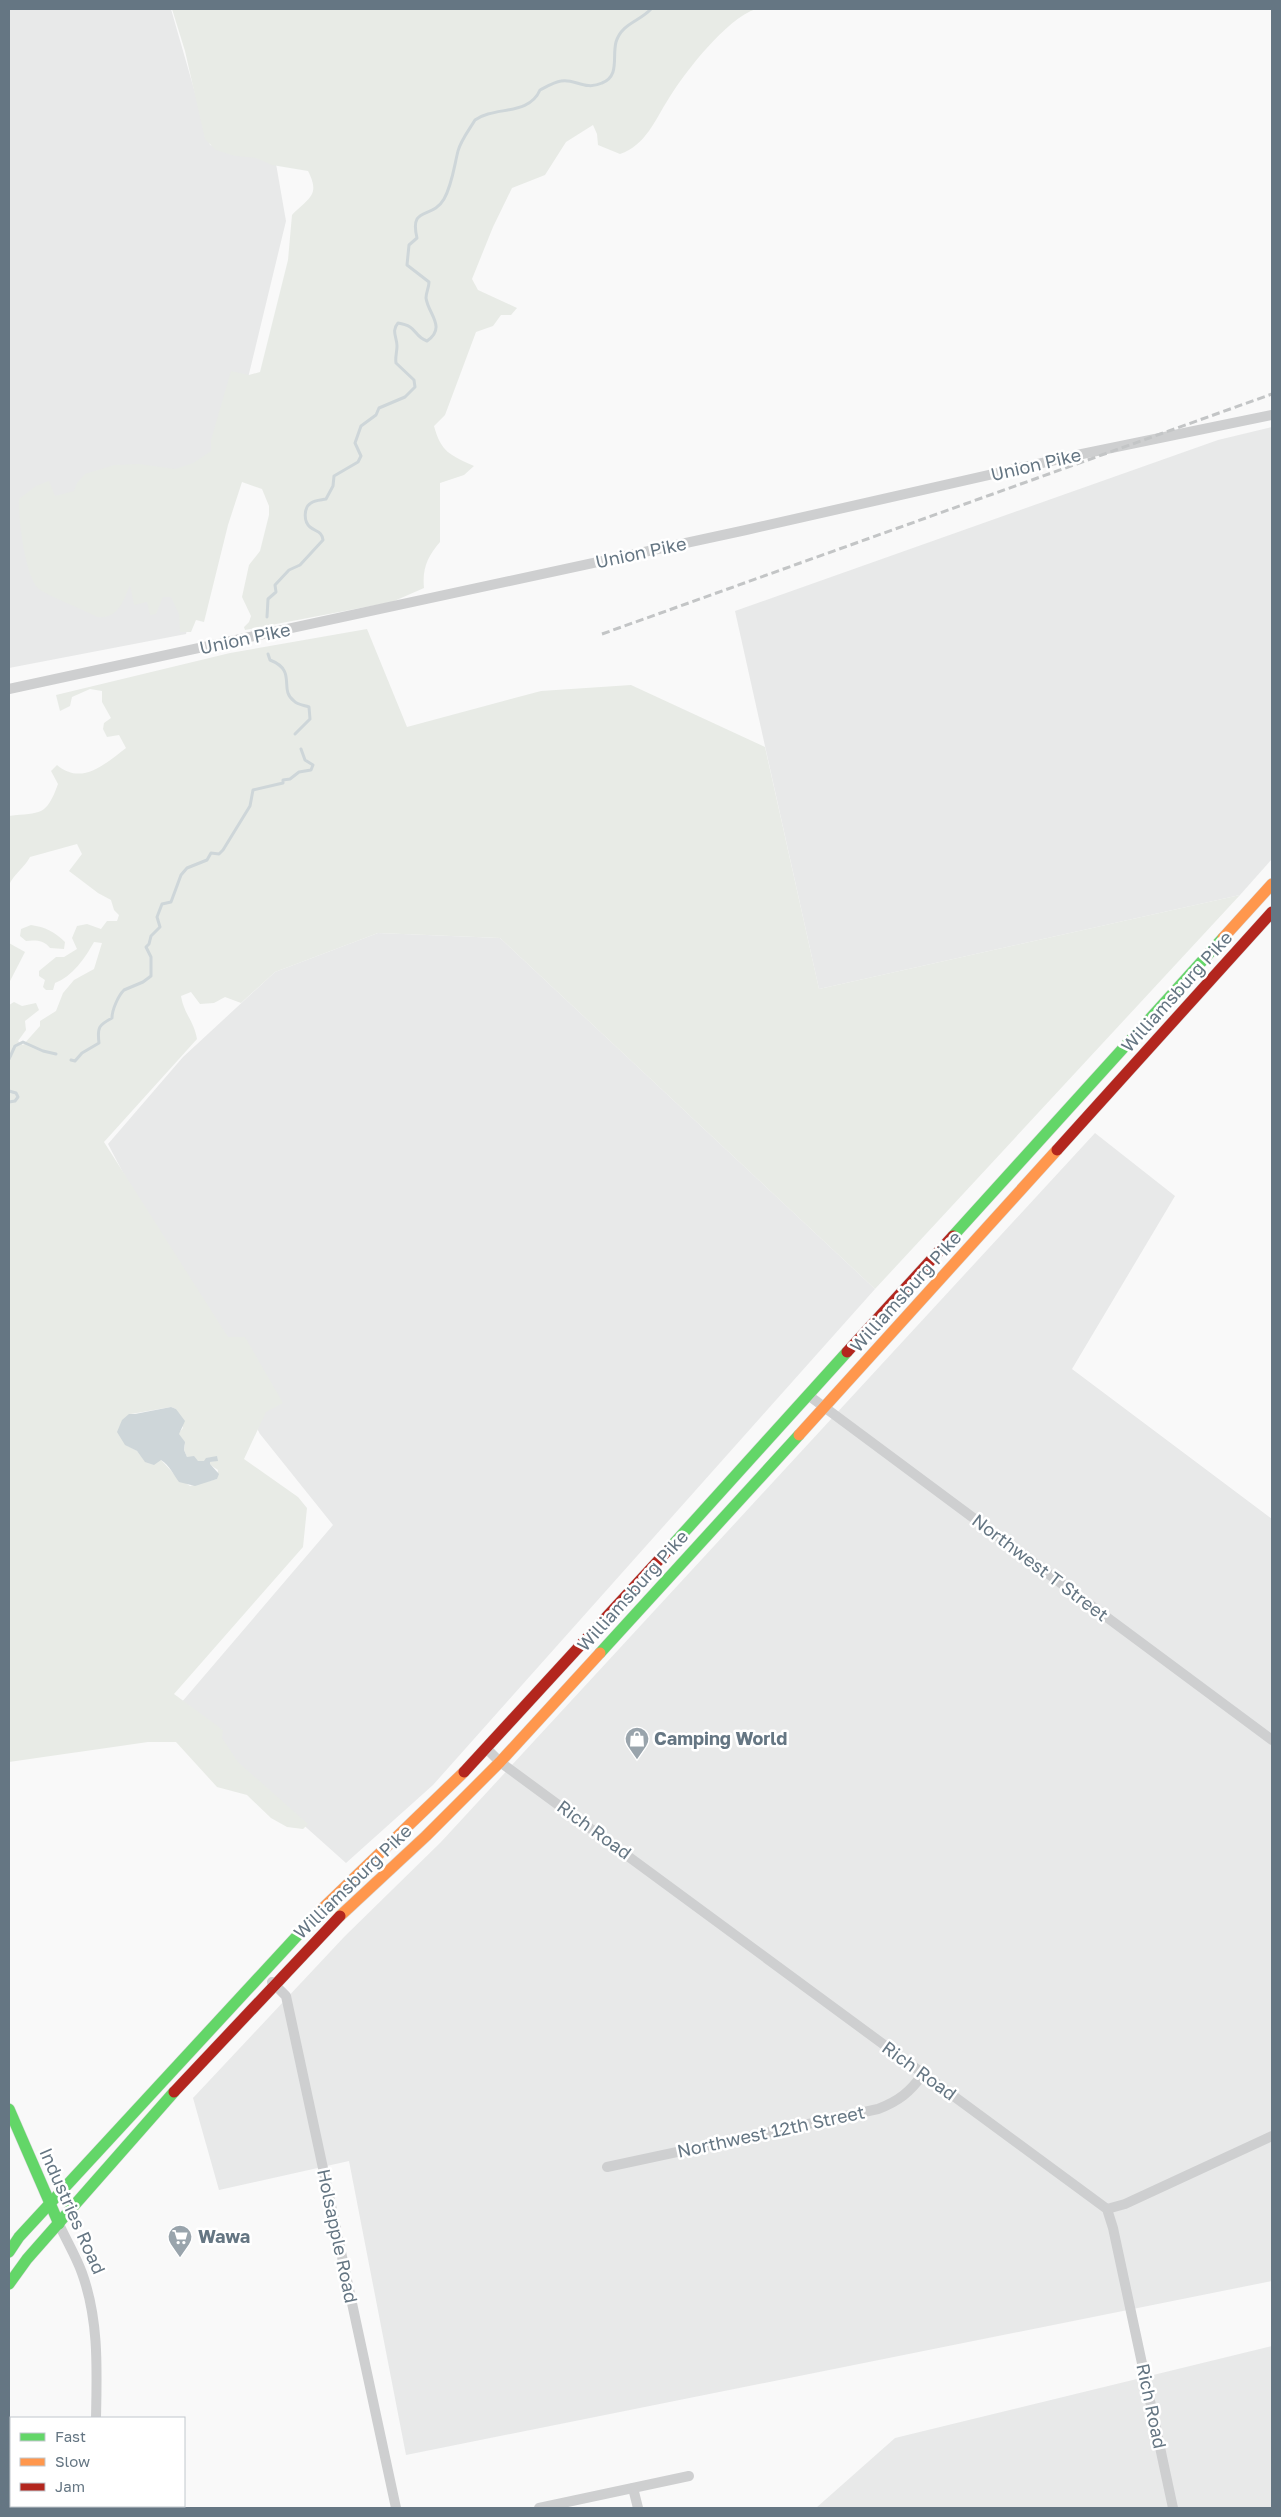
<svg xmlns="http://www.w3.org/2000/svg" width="1281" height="2517" font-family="'Golos Text',sans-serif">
<rect width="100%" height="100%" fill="#f9f9f9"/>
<!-- built -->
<g fill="#e8e9e9">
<polygon points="9,9 171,9 210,145 275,158 286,221 186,634 9,668"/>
<polygon points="1272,427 1272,859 1240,895 819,989 735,611 1218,440"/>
<polygon points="378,933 500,938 875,1289 433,1785 346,1863 175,1710 333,1525 260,1434 108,1144 183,1057 275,972"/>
<polygon points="1095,1133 1175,1196 1072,1369 1272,1519 1272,2281 406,2455 349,2161 219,2190 193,2098 345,1936 441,1842"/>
<polygon points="1272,2346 1272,2508 816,2508 895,2438"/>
</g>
<!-- green -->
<g fill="#e8ebe6" fill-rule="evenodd">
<path d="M172 9H756C726 19 686 71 669 98 655 120 646 145 620 154L598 145 597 134 593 125 566 142 545 175 512 188 493 227 472 279 478 290 517 308 511 315H501L493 326 476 332 445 415 434 426C441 452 450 455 474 466L464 475 440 483V542C428 556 422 568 424 588L392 602 245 630 244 627 249 622 251 616 242 597 249 565 260 551 269 515V506L262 489 242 482 228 525 204 622 196 620 191 632H180L179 614 171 597H163L156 614 150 615 147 602 134 605 130 585C123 602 118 619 97 617 85 610 43 594 38 588 25 576 18 517 19 499L36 486 49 481 55 496 74 491 77 483 85 474 114 465 139 464 175 469 193 463 211 451V440L231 371 249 375 260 372 288 260 292 215C308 198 321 196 308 171L272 165 256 158 235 156 216 150 205 139 185 51Z"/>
<path d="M367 629 407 727 541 691 631 685 765 747 819 989 1240 895 875 1289 500 938 378 933 275 972 241 1003 225 997 214 1003 200 1004 191 992 181 996C184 1014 194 1021 197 1039L104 1142 228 1337H245L283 1403 266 1412 244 1459 298 1497 307 1508 303 1547 174 1694 223 1730 222 1738 238 1762 308 1824 303 1829 287 1827 271 1818 247 1795 217 1787 176 1742H148L9 1762V1005L14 1002 22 1006 36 1003 39 1010 25 1021 26 1030 18 1041 23 1045 40 1026V1021L56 1011 63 993 74 980 94 969 102 943 94 942C85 958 73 976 55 983L53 990H46L43 987 45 980 39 976V971L56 957H64L77 949 72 938 77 926 87 924 101 929 107 921H117L119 915 114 910 111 900 98 893 69 871 82 854 77 844 30 857C24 868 14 874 9 885V816C41 812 46 817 58 784L51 771 57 765C82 786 105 764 126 748L119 735 107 737 103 729 104 723 111 718 102 702V691L90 689 72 697 70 706 60 711 56 695 230 653ZM171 1407 176 1409 183 1428 178 1434 185 1445 184 1450 187 1457 198 1461H215L210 1462 209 1464 218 1470 217 1479 190 1486 177 1477 161 1460 145 1461 137 1451 126 1445 120 1425 131 1414Z"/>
<path d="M31 925C45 927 55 932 65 942L64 949 50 948C44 940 35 940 26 941L20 936 21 929Z"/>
<polygon points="9,943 25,952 9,983"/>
</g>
<!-- water -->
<path fill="#ced6d9" d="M171 1407 176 1409 185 1421 179 1434 185 1442 184 1450 187 1457 194 1456 198 1461H204L206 1458 217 1456 218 1461 210 1462V1464L219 1474 217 1479 195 1486 179 1482C173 1474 170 1466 161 1460L154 1465 145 1462 137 1451 125 1445 117 1432 122 1420 129 1414H135Z"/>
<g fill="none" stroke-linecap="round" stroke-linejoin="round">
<!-- stream -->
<g stroke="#ced6d9" stroke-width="3">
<path d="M267 617 268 599 276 592 275 585 289 570 300 565 323 540C322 531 316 532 310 527 303 521 304 507 311 503 315 500 322 500 326 499L333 486 334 476 358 462 361 456 355 443 361 426 376 415 379 408 405 397 415 387 414 380 396 363C395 357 397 352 397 346 397 337 391 331 398 323 418 326 413 336 427 341 447 327 428 314 426 298 426 292 429 288 429 282L407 265 409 245 417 238C409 205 432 220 444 199 452 185 454 167 458 151 461 140 469 130 475 120 494 106 529 116 540 90 546 87 554 82 561 81 574 78 585 91 602 83 620 76 612 57 616 42 622 23 639 22 651 9"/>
<path d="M268 654 270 660C298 671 278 689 294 701 298 705 304 705 309 707L310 719 295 734"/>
<polyline points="9,1059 15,1046 23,1042 43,1051 56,1054"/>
<path d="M71 1060 75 1061 82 1053 99 1043C97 1027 99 1025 112 1018 112 1010 118 996 124 990L143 982 151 976V957L146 947 149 944 151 936 160 927 157 917 162 904 171 902 181 875 187 868 207 860 211 853 219 854 223 850 250 806 253 790 283 783V780L290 779 299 772 311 770 313 765 305 760 301 749"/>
<polyline points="9,1091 16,1093 18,1097 15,1101 9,1102"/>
</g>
<defs>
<g id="fast">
<polyline points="953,1236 1223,938"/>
<polyline points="668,1550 847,1352"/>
<polyline points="600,1653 799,1435"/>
<polyline points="9,2109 59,2224"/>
<polyline points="9,2252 19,2237 321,1910"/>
<polyline points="9,2284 27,2259 174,2092"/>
</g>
<g id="slow">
<polyline points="1223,938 1272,884"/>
<polyline points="799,1435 1057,1150"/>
<polyline points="321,1910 464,1772"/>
<polyline points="340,1916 426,1836 500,1762 600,1653"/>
</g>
<g id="jam">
<polyline points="1057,1150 1272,912"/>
<polyline points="847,1352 953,1236"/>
<polyline points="464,1772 668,1550"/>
<polyline points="174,2092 340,1916"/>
</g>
</defs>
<!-- fast casing -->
<use href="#fast" stroke="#d5d6d7" stroke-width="12"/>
<!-- slow casing -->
<use href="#slow" stroke="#d5d6d7" stroke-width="12"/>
<!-- jam casing -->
<use href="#jam" stroke="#d5d6d7" stroke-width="12"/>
<!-- street -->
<g stroke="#cecfd0" stroke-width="10">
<polyline points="9,689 746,530 1082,454 1272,415"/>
<polyline points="808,1395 1272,1740"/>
<polyline points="487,1749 500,1762 1107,2209 1113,2228 1173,2508"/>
<polyline points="272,1982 286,1996 396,2508"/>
<path d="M607 2167 878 2109C899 2101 910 2092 923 2074"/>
<polyline points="1107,2209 1125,2204 1272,2136"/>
<path d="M59 2224C66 2240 76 2256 82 2273 99 2320 97 2369 96 2418"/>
<polyline points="9,2465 11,2476"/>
<polyline points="633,2488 638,2508"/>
<polyline points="18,2506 19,2508"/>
<polyline points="94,2508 94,2506"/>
<polyline points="539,2508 689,2476"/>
</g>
<!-- fast -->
<use href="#fast" stroke="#63d668" stroke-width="11"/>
<!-- slow -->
<use href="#slow" stroke="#ff974d" stroke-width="11"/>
<!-- jam -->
<use href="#jam" stroke="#b3261e" stroke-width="11"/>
<!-- rail -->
<polyline stroke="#c3c5c6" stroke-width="3" stroke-dasharray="8 4" stroke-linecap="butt" points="602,634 1272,394"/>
</g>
<!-- icons -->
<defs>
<symbol id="shop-pin" viewBox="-11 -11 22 30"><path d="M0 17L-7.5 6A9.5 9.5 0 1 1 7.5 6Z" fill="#99a4ac" stroke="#fff"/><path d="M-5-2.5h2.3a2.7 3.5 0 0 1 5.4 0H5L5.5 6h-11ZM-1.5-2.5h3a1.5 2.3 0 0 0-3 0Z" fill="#fff"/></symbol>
<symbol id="supermarket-pin" viewBox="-11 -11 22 30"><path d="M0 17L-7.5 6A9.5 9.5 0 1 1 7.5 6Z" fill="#99a4ac" stroke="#fff"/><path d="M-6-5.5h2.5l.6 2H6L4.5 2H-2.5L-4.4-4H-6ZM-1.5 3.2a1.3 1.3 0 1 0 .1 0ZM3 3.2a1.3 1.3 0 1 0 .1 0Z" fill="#fff"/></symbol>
</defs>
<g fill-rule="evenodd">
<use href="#shop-pin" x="623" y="1725" width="28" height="38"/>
<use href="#supermarket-pin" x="166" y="2223" width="28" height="38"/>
</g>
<g text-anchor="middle" stroke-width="5" stroke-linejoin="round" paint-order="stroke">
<!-- street labels -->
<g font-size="18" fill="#657683" stroke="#fff">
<text transform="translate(1036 465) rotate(-13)" y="6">Union Pike</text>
<text transform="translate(641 553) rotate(-12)" y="6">Union Pike</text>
<text transform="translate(245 639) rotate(-12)" y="6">Union Pike</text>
<text transform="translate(1177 992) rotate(-48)" y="6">Williamsburg Pike</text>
<text transform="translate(906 1292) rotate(-48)" y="6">Williamsburg Pike</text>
<text transform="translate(1040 1568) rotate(37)" y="6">Northwest T Street</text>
<text transform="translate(633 1591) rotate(-48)" y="6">Williamsburg Pike</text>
<text transform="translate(594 1830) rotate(36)" y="6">Rich Road</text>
<text transform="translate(353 1882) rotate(-44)" y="6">Williamsburg Pike</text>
<text transform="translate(919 2071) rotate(36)" y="6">Rich Road</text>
<text transform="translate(771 2132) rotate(-12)" y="6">Northwest 12th Street</text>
<text transform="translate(72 2211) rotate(66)" y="6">Industries Road</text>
<text transform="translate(337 2236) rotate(78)" y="6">Holsapple Road</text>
<text transform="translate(1151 2406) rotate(78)" y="6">Rich Road</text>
</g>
<!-- poi labels -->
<g font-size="18" font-weight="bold" fill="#657683" stroke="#fff" text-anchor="start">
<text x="654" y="1745">Camping World</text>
<text x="198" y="2243">Wawa</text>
</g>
</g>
<!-- border -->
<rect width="1281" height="2517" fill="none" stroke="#657683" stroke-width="20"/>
<!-- legend -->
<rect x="10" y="2417" width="175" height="90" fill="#ffffff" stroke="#c1c8cd"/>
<rect x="20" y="2433" width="25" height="8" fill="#63d668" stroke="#c1c8cd"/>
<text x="55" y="2442" font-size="15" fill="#657683">Fast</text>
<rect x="20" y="2458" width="25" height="8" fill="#ff974d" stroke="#c1c8cd"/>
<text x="55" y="2467" font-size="15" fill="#657683">Slow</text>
<rect x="20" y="2483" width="25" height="8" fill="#b3261e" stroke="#c1c8cd"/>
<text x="55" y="2492" font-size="15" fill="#657683">Jam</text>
</svg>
